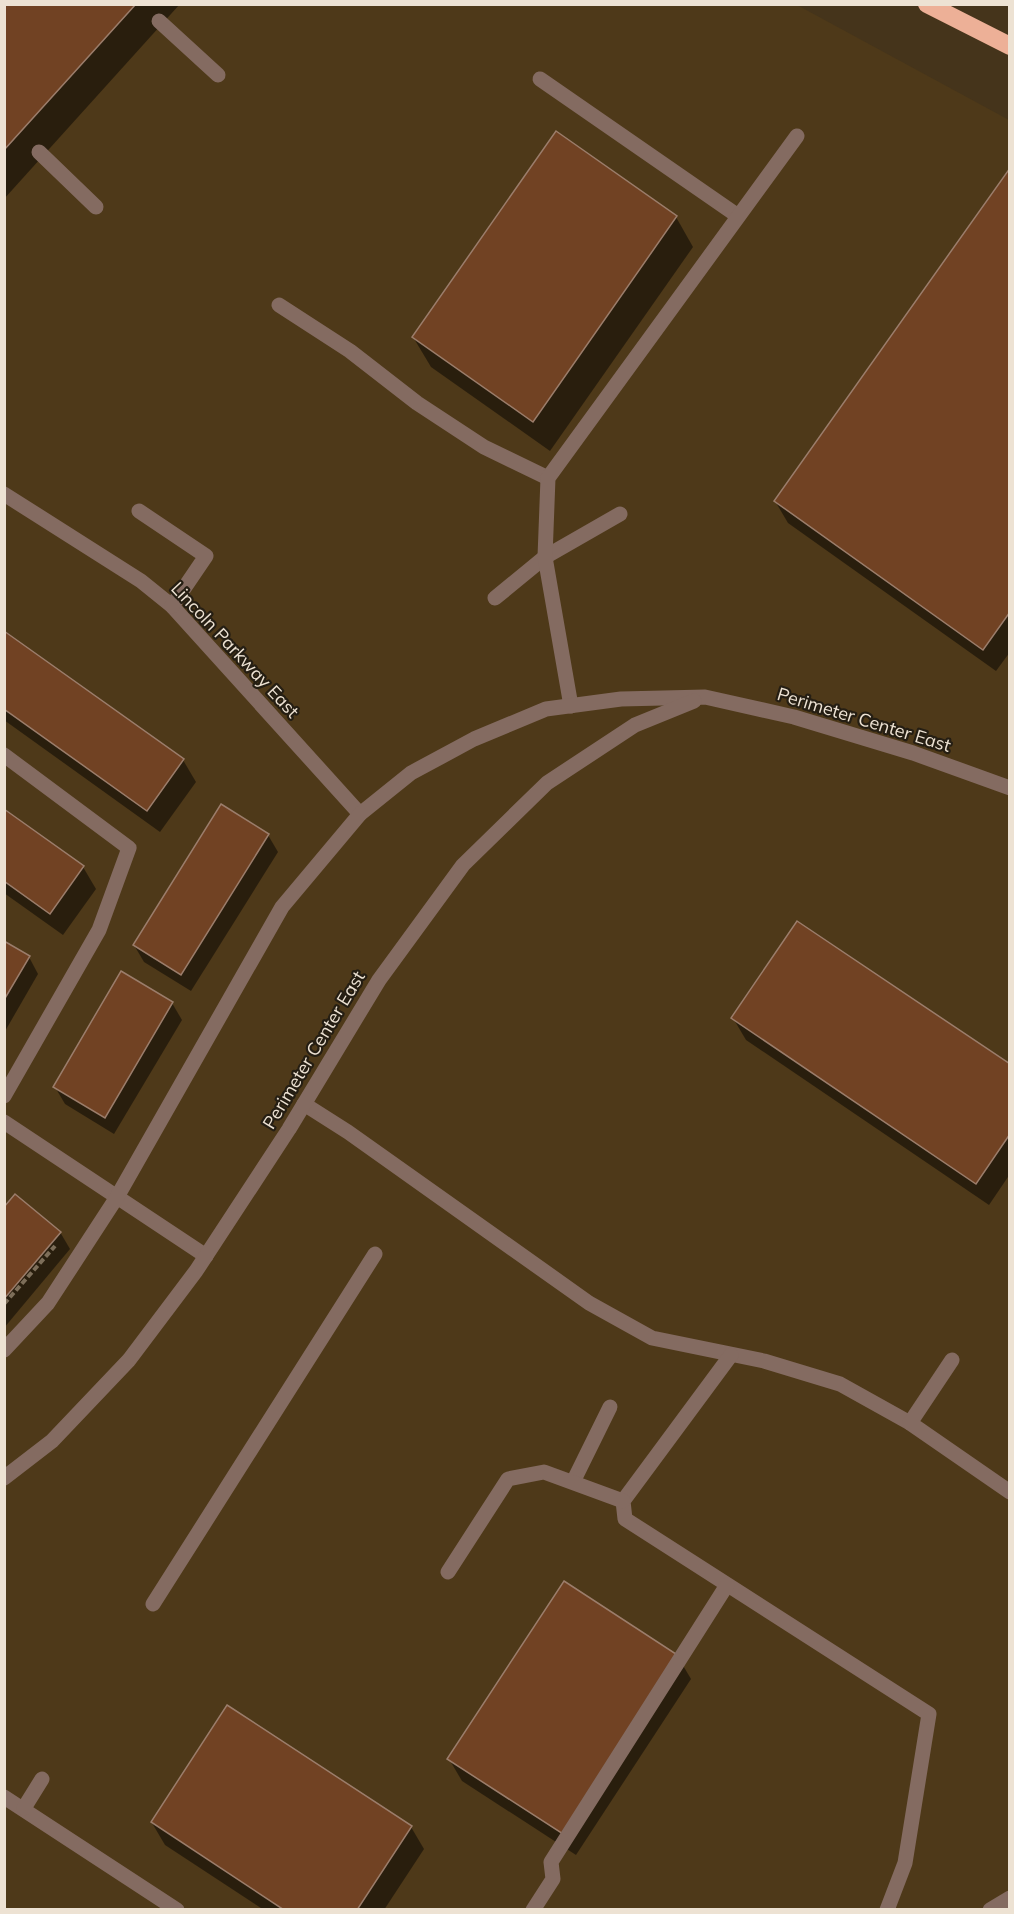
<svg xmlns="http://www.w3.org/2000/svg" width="1014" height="1914" font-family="Mulish,sans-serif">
<rect width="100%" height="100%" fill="#45341b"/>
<!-- built -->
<polygon fill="#4e3919" points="5,5 797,5 1009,120 1009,1909 5,1910"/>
<!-- shadow -->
<g fill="#0007">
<polygon points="4,4 180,4 4,199"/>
<polygon points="1010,170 1010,652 996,671 788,523 775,501"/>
<polygon points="676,217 693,247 550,451 431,367 413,337"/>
<polygon points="4,633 183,760 196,782 160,832 4,720"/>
<polygon points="4,811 83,867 96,889 63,935 4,893"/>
<polygon points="268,835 278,852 191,991 144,962 134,945"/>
<polygon points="4,943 29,957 38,974 4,1033"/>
<polygon points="172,1003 182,1020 114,1134 65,1104 55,1087"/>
<polygon points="733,1018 1010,1066 1010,1174 989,1205 746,1040"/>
<polygon points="4,1209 60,1232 70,1249 4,1328"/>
<polygon points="678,1657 691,1679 576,1855 462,1781 449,1759"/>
<polygon points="152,1823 411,1827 424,1849 384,1910 264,1910 165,1845"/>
</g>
<!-- building -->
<g fill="#714223" stroke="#9b7d6b" stroke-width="1.5">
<polygon points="4,4 136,4 4,150"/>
<polygon points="556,131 677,216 533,422 412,337"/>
<polygon points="1010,168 1010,612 983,650 774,501"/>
<polygon points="4,631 184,759 147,811 4,709"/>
<polygon points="221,804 269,834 181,975 133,945"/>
<polygon points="4,809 84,866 50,914 4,881"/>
<polygon points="797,921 1010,1064 1010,1134 976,1184 731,1018"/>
<polygon points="4,941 30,956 4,1000"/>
<polygon points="121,971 173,1002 105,1118 53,1087"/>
<polygon points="15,1194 61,1232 4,1299 4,1207"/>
<polygon points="564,1581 679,1656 563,1834 447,1759"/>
<polygon points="227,1705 412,1826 357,1910 284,1910 151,1822"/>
</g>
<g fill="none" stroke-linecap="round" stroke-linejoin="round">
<!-- path -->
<polyline stroke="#7d6e59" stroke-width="4" stroke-dasharray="6 3" stroke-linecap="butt" points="4,1304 55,1246"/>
<!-- minor -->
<g stroke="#846b61" stroke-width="15">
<polyline points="159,21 218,75"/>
<polyline points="540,79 738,216"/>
<polyline points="39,152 96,207"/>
<polyline points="279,305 350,351 417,403 484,447 548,478"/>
<polyline points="4,494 141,581 172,606 360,814"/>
<polyline points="139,511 206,556 172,606"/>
<polyline points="495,598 545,557 620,514"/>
<polyline points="571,706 545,557 548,478 797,136"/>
<polyline points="4,755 129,848 99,930 4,1096"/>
<polyline points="304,1104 348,1132 589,1303 652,1338 764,1361 840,1384 910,1423"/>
<polyline points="4,1122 206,1256"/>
<polyline points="4,1350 48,1303 117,1197 282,907 360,814 411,773 474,739 546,709 621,699 705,697 794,717 913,753 1010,788"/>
<polyline points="731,1355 623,1501 625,1519 929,1714 905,1863 887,1910"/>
<polyline points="952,1360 910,1423 1010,1492"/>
<polyline points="4,1478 52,1441 129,1360 196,1271 289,1129 379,980 463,865 547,783 635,725 694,701"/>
<polyline points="573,1482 610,1407"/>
<polyline points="448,1572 508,1479 544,1472 623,1501"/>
<polyline points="153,1604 375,1254"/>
<polyline points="4,1797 177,1910"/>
<polyline points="24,1808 42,1779"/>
<polyline points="533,1910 553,1879 551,1862 727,1585"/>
<polyline points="990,1910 1010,1898"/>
</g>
<!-- highway -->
<polyline stroke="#edb097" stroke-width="18" points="927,4 1010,46"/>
</g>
<g text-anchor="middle" stroke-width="4.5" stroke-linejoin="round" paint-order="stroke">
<!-- street labels -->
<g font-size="18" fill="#ede2d3" stroke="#251e13">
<text transform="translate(235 650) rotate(47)" y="6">Lincoln Parkway East</text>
<text transform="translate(864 720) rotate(17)" y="6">Perimeter Center East</text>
<text transform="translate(314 1050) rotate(-59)" y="6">Perimeter Center East</text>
</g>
</g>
<!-- border -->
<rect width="1014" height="1914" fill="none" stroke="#ede2d3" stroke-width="12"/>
</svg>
